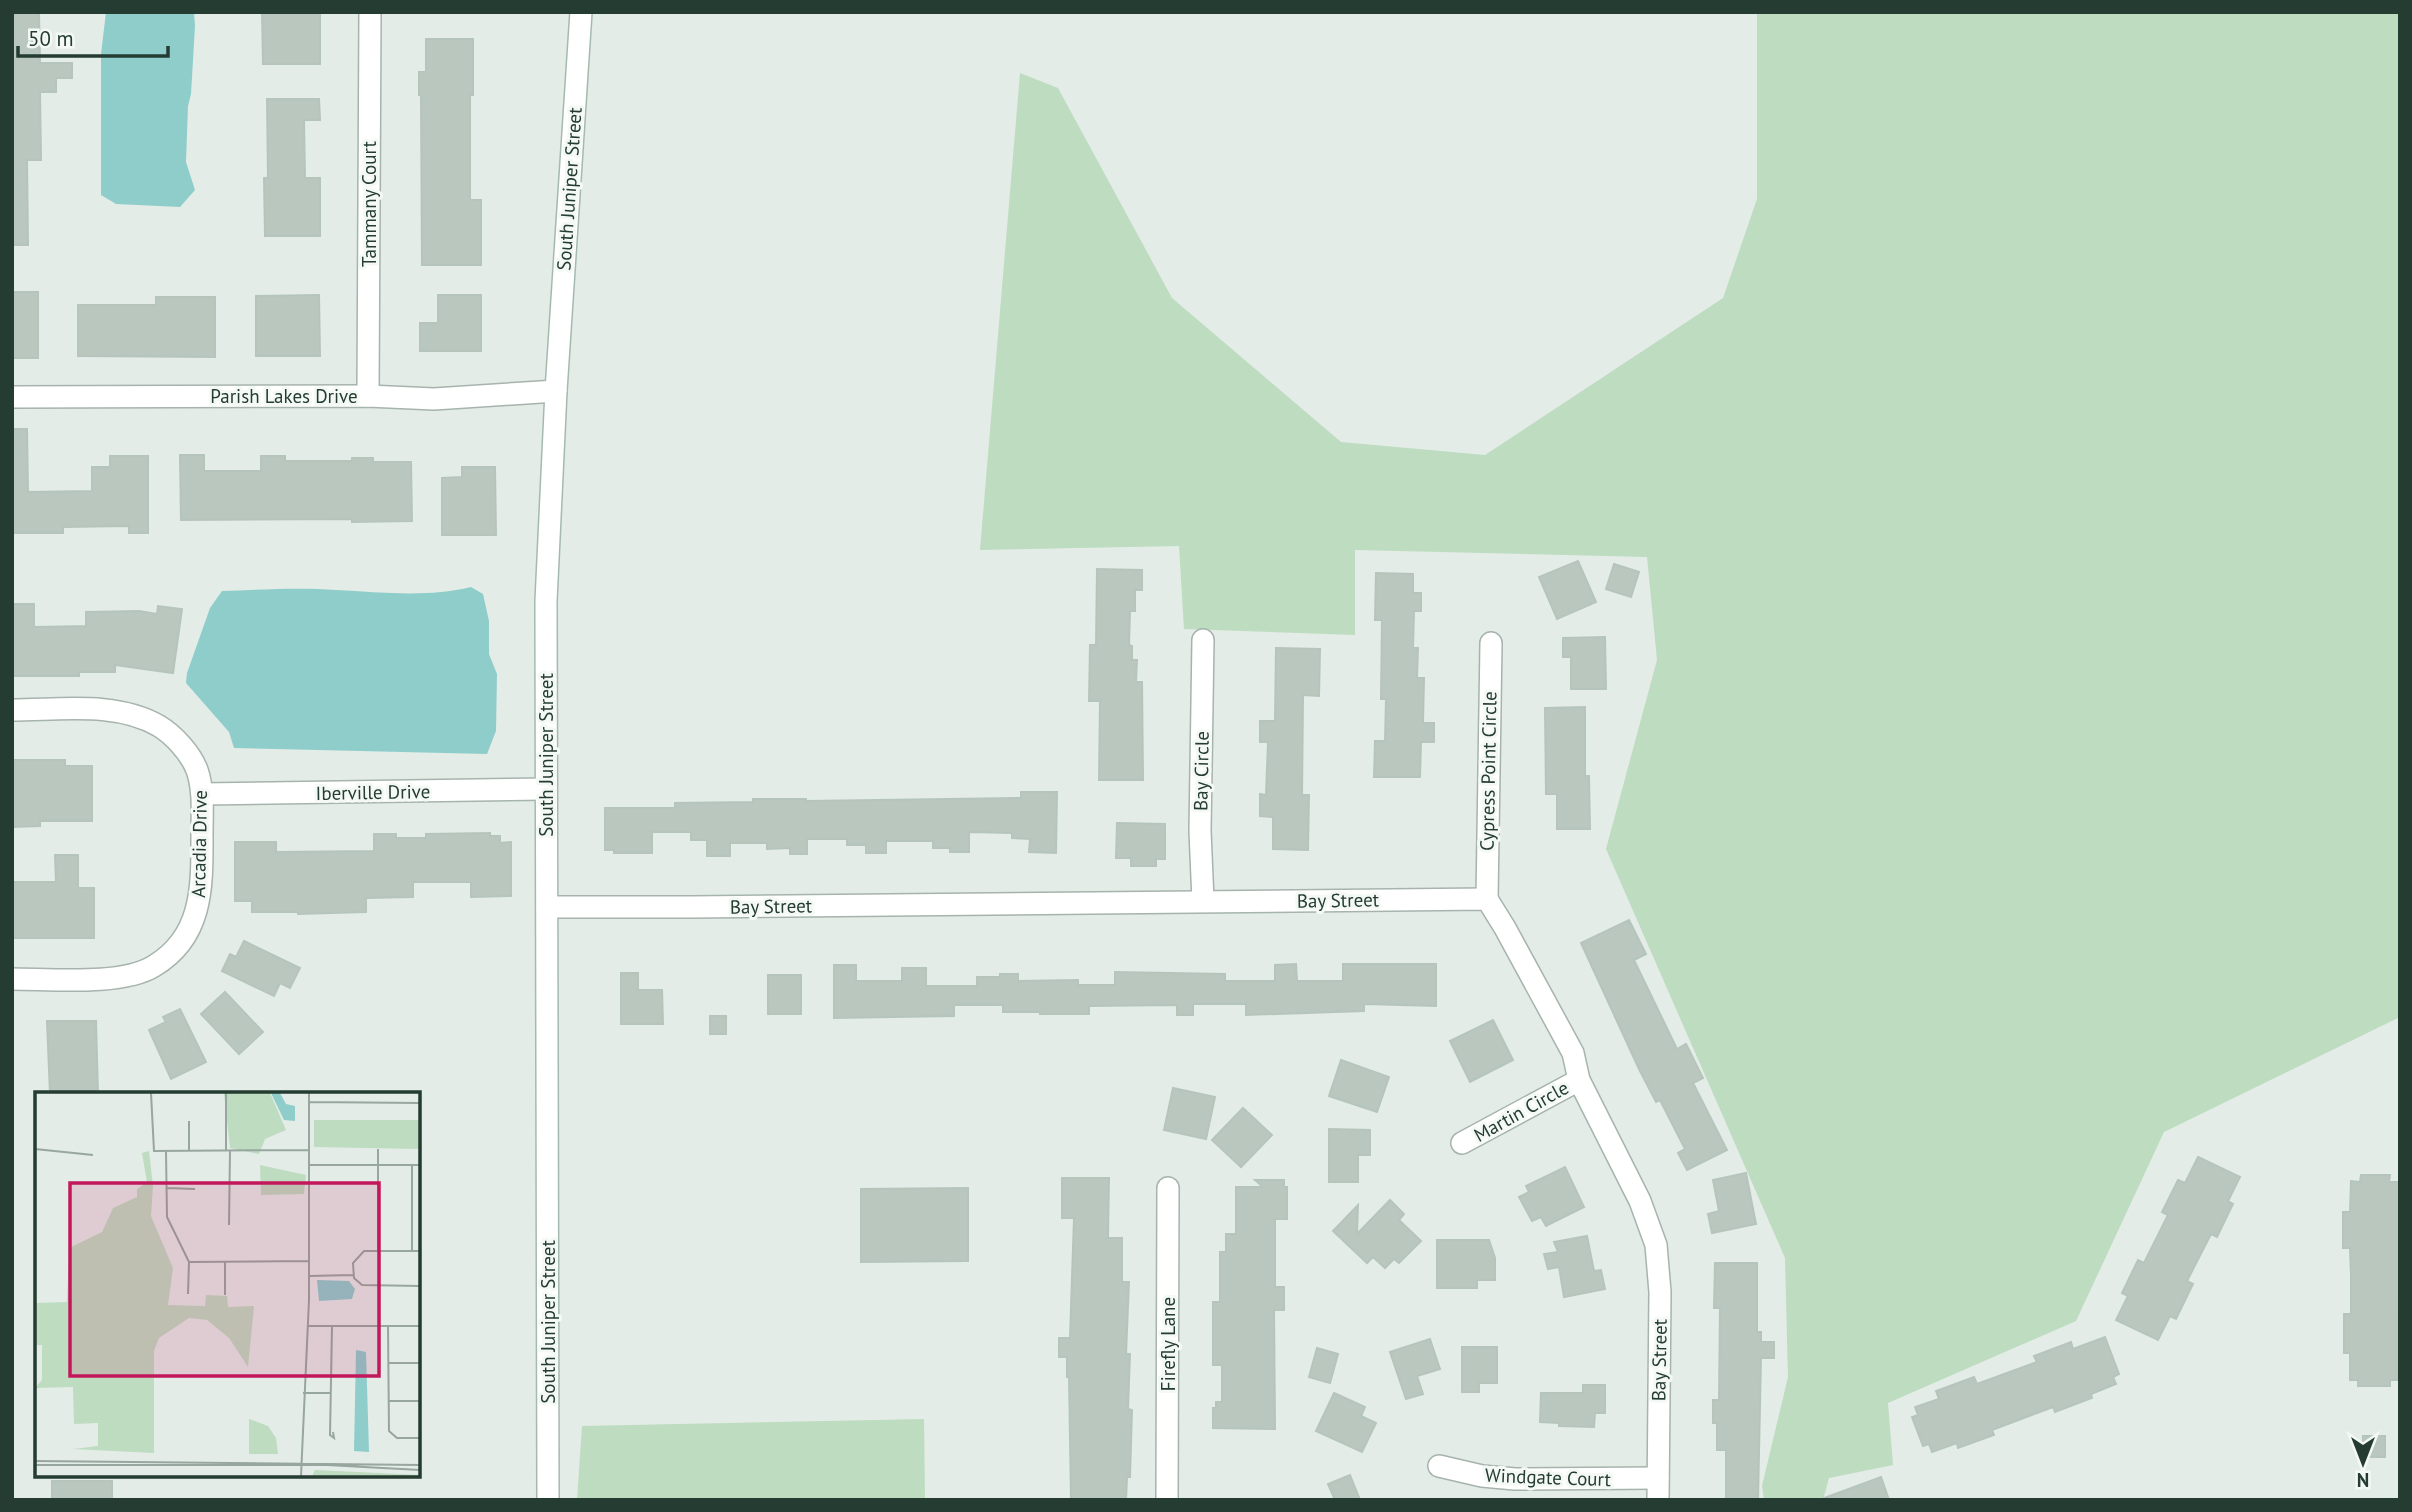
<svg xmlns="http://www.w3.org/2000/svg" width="2412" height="1512" font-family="'PT Sans',sans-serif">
<rect width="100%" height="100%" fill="#e3ece7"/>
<!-- green -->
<g fill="#bedcc0">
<polygon points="1757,12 2400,12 2400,1017 2164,1132 2076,1321 1888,1403 1893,1465 1829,1478 1823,1500 1764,1500 1762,1486 1788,1377 1785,1258 1606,849 1657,660 1647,557 1355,550 1355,635 1184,629 1179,546 980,550 1020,73 1058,88 1172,298 1341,442 1485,455 1723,298 1757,199"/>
<polygon points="924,1419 925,1500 577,1500 582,1426"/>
</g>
<!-- water -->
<g fill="#8fcdcb">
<polygon points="106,12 194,12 195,26 191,94 188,106 186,162 195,190 180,207 116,204 101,195 101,54"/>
<path d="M471 587 483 594 489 621V654L497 674 496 731 487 754 234 748 229 732 186 683 187 673 210 608 222 591C259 590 298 587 336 590 381 592 426 598 471 587Z"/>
</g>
<!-- building -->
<g fill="#b9c7bf" stroke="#b6c5bc" stroke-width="2">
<polygon points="12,12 39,12 40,63 72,63 72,78 56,78 56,92 40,92 41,160 27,160 28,245 12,245"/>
<polygon points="262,12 320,12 320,64 263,64"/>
<polygon points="426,39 473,39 473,95 470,95 470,200 481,200 481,265 422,265 421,95 419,95 419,72 426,72"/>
<polygon points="267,99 319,99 320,120 304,120 305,178 320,178 320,236 265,236 264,178 268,178"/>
<rect x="12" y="292" width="26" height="66"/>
<polygon points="319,295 320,356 256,356 256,296"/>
<polygon points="438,295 481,295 481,351 420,351 420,323 438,323"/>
<polygon points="156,297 215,297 215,357 78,356 78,305 156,305"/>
<polygon points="12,429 27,429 28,492 92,491 92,467 110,467 110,456 148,456 148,533 129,533 129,526 63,527 63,533 12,533"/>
<polygon points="180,455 204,455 204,471 261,471 261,456 285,456 285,461 352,461 352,458 373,458 373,462 411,462 412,521 352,522 352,519 181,520"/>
<polygon points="462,467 495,467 496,535 442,535 442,478 462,477"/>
<polygon points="1578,561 1596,602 1557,619 1539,577"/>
<polygon points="1614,564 1639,572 1631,597 1606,589"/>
<polygon points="1097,569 1142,570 1142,590 1135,590 1135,611 1130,611 1129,645 1132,646 1132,660 1137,660 1136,682 1142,682 1143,780 1099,780 1100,701 1089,701 1090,645 1096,645"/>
<polygon points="1376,573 1413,574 1413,593 1421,593 1421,611 1414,611 1413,648 1418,648 1417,678 1424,678 1423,723 1434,723 1434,742 1421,742 1420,777 1374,777 1375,741 1385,741 1386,699 1381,699 1382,620 1375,620"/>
<polygon points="12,604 34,604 34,627 86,626 86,612 139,611 157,614 158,606 182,609 173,673 115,665 115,672 79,672 79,676 12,676"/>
<polygon points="1605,637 1606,689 1571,689 1571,657 1563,657 1563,638"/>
<polygon points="1276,648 1320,649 1319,696 1303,695 1302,795 1309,795 1308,850 1273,849 1273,817 1260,816 1260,794 1266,795 1268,742 1260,742 1260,721 1275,721"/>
<polygon points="1585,707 1585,776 1589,776 1590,829 1557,829 1557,794 1546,794 1545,708"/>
<polygon points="12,760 65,760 65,766 92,766 92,821 40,821 40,826 12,827"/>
<polygon points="1021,792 1057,792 1056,853 1029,852 1030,839 1012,838 1012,833 969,832 969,852 950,852 950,848 933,848 933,841 886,841 886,853 866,853 866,845 847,845 847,839 807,839 807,854 790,854 790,848 767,849 767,843 730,843 730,856 707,856 707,840 691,840 691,832 652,832 652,853 614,853 614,850 605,850 605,808 675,808 675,803 753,802 753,799 806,799 806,801 1021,798"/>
<polygon points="1117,823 1165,824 1165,859 1156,859 1156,866 1131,866 1131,858 1116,858"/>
<polygon points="490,833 490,836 500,836 500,843 511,842 511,896 471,897 471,882 413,882 413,897 366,898 366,912 298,914 298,912 252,912 252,901 235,901 235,842 276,842 276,852 374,851 374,834 396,834 396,838 426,838 426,834"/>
<polygon points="55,855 78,855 78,888 94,888 94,938 12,938 12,882 56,882"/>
<polygon points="1629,920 1646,954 1634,960 1677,1049 1686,1044 1703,1078 1693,1083 1727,1150 1687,1170 1678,1153 1685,1149 1660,1100 1656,1102 1639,1069 1581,943"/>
<polygon points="244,941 300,968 290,988 280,983 274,996 222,971 230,954 236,957"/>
<polygon points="1296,964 1297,981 1343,981 1343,964 1436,964 1436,1006 1364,1004 1364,1011 1246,1015 1246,1004 1193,1004 1193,1015 1177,1015 1177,1005 1089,1006 1089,1014 1040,1014 1040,1012 1003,1012 1003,1005 954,1005 954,1016 834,1018 834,965 856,965 856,981 902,981 902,968 926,968 926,986 977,986 977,977 1000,977 1000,974 1018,974 1018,981 1078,980 1078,985 1115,985 1115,972 1225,974 1225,981 1275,981 1275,965"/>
<polygon points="621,973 638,973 638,990 662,990 663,1024 621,1024"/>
<rect x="768" y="975" width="33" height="39"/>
<polygon points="225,992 263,1032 239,1054 201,1014"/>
<polygon points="180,1009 206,1062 171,1079 149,1030 166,1022 163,1017"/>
<rect x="710" y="1016" width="16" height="18"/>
<polygon points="1493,1020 1513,1060 1470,1082 1450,1041"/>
<polygon points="47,1021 96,1021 98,1094 50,1094"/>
<polygon points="1341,1060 1389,1077 1377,1112 1329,1096"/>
<polygon points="1173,1088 1215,1097 1206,1139 1164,1130"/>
<polygon points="1243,1108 1272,1135 1241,1167 1212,1140"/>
<polygon points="1329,1129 1370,1130 1370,1155 1358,1155 1358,1182 1329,1182"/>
<polygon points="2198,1157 2240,1177 2228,1201 2233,1204 2217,1237 2211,1234 2187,1281 2193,1284 2176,1319 2170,1316 2158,1340 2116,1320 2128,1296 2122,1293 2138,1260 2144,1263 2168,1215 2162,1212 2178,1180 2185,1183"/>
<polygon points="1565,1167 1584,1207 1546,1226 1541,1217 1532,1221 1519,1197 1529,1192 1526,1186"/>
<polygon points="1746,1173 1756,1224 1712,1233 1708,1214 1719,1211 1713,1180"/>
<polygon points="2361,1175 2390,1175 2389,1182 2400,1182 2398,1380 2390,1380 2390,1386 2358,1386 2358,1380 2350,1380 2350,1353 2344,1353 2344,1314 2351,1314 2351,1276 2350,1248 2343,1248 2343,1212 2350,1212 2351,1181 2360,1182"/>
<polygon points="1062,1178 1109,1178 1108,1238 1122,1238 1122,1282 1129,1282 1126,1354 1130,1354 1128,1409 1132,1410 1130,1477 1127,1477 1126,1500 1071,1500 1069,1377 1067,1377 1067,1357 1059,1357 1059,1338 1070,1338 1074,1218 1062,1218"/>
<polygon points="1255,1180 1284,1180 1284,1187 1287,1187 1287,1219 1275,1219 1275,1287 1284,1287 1284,1310 1274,1310 1275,1429 1213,1428 1213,1408 1216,1408 1216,1402 1222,1402 1222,1365 1213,1365 1213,1302 1220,1302 1220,1252 1226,1252 1226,1234 1236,1234 1236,1187 1263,1187"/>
<polygon points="968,1188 968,1261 861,1262 861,1189"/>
<polygon points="1390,1200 1404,1214 1399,1220 1421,1241 1399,1263 1394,1259 1385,1268 1373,1257 1367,1263 1333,1231 1358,1205 1357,1234"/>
<polygon points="1587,1236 1594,1271 1601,1270 1605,1289 1564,1297 1559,1267 1548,1269 1544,1254 1558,1252 1554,1242"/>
<polygon points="1437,1240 1489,1240 1495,1258 1495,1280 1477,1280 1477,1288 1437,1288"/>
<polygon points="1715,1263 1757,1263 1757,1332 1761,1332 1761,1342 1774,1342 1774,1358 1761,1358 1758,1500 1726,1500 1726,1450 1717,1450 1717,1423 1713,1423 1713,1400 1719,1400 1720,1308 1714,1308"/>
<polygon points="2105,1337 2119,1374 2113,1377 2116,1384 2091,1394 2092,1398 2055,1412 2053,1407 1992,1430 1994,1435 1958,1448 1957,1443 1932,1452 1929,1444 1923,1446 1912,1417 1918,1415 1915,1407 1939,1399 1936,1391 1974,1377 1977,1384 2037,1362 2034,1356 2071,1342 2073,1349"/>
<polygon points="1430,1339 1440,1369 1417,1376 1423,1394 1406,1399 1390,1352"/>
<polygon points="1462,1347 1497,1347 1497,1383 1479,1383 1479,1392 1462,1392"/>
<polygon points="1317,1348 1338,1354 1330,1383 1309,1377"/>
<polygon points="1583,1385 1605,1385 1605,1413 1595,1413 1594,1427 1559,1426 1559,1423 1540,1422 1541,1393 1583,1393"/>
<polygon points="1334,1393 1365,1407 1361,1416 1376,1423 1362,1452 1316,1431"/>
<rect x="2363" y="1436" width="22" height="21"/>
<polygon points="1350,1475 1360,1500 1335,1500 1328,1484"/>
<polygon points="1881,1477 1889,1500 1825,1500 1824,1498"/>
<rect x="52" y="1481" width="60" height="19"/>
</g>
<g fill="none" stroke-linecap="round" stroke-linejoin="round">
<defs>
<g id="street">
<polyline points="368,396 370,12"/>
<polyline points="12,397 368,396 434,399 556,391"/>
<polyline points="1203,640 1200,831 1203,901"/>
<path d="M12 710C60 710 116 701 159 726 174 735 191 754 197 770 204 790 202 813 202 833 202 885 204 936 154 966 122 986 51 979 12 979"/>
<polyline points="202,794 545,789"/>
<polyline points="1487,899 1491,643"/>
<polyline points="547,907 692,907 1487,899 1505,928 1573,1053 1579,1080 1640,1201 1656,1245 1660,1292 1658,1500"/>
<polyline points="1462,1143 1579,1080"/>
<polyline points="1439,1466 1482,1476 1515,1479 1658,1478"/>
<polyline points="1167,1500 1168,1188"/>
</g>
<polyline id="secondary" points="548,1500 546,601 556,391 581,12"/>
</defs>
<!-- street casing -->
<use href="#street" stroke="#a6b4ad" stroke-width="24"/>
<!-- secondary casing -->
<use href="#secondary" stroke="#a5baaf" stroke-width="24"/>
<!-- street -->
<use href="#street" stroke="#fff" stroke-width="21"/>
<!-- secondary -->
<use href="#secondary" stroke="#fff" stroke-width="21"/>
</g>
<g text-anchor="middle" stroke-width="6" stroke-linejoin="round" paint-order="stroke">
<!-- street labels -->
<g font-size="19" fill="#243c31" stroke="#f4f9f5">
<text transform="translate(569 189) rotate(-86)" y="7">South Juniper Street</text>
<text transform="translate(369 204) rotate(-90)" y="7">Tammany Court</text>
<text x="284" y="403">Parish Lakes Drive</text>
<text transform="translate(546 755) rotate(-90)" y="7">South Juniper Street</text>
<text transform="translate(1201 771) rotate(-89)" y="7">Bay Circle</text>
<text transform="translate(1488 771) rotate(-89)" y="7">Cypress Point Circle</text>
<text transform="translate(373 792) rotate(-1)" y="7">Iberville Drive</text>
<text transform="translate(199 844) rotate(-89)" y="7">Arcadia Drive</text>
<text transform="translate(1338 900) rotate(-1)" y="7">Bay Street</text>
<text transform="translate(771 906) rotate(-1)" y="7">Bay Street</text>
<text transform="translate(1521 1111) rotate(-29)" y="7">Martin Circle</text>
<text transform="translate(548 1322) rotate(-90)" y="7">South Juniper Street</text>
<text transform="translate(1168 1344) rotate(-90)" y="7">Firefly Lane</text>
<text transform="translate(1659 1360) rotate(-89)" y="7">Bay Street</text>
<text transform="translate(1548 1477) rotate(2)" y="7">Windgate Court</text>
</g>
</g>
<!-- overview -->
<g transform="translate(35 1092)">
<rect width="385" height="385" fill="#e3ece7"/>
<path d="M189 1H235L251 38 230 47 224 62 195 56ZM279 28H385V57L279 55ZM114 59 118 94 116 124 138 176 133 213 170 214 171 203 192 204 193 215 219 214 213 275 194 246 172 228 154 226 124 246 119 259V361L38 357 63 354V331L39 332 38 295 0 296 7 288V253H0V211L32 210 34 156 67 140 78 116 102 105V97L112 90 107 61ZM225 73 271 83 269 102 226 103ZM214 327 233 334 241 346 243 362H214ZM280 378 385 383V384H277Z" fill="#bedcc0"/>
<path d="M236 1H245L251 12 260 14V29L249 28ZM282 188 314 189 320 197 317 207 284 209ZM321 258 331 260 334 360 319 359Z" fill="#8fcdcb"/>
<path fill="none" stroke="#97a69e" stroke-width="2" d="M116 1 119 59 274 58M274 10 385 11M154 29V59M0 57 58 63M191 59V1M131 60 132 125 154 170 274 169M274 73H385M377 73V159M132 96 160 97M194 133 195 59M343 159V57M385 159H329L318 171 319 186 327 193 385 194M190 169V203M274 184 318 183M153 202 154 170M273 234H385M297 234 295 343 299 346 298 340M353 234 354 339 362 346H385M353 271H385M268 301H296M354 309H385M0 369 385 373M0 373H292L385 378M266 384 274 208V1"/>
<path fill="#c2185b" fill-opacity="0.15" stroke="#c2185b" stroke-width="3.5" d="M35 91H344V284H35Z"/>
<rect width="385" height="385" fill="none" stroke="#243c31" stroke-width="3.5"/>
</g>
<!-- border -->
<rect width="2412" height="1512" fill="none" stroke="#243c31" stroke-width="28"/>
<!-- north arrow -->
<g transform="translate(2363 1463) rotate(180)" stroke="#f4f9f5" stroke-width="5" paint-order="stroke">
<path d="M0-5L12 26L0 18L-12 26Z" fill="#243c31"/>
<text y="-10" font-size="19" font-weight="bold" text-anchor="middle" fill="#243c31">N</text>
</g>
<!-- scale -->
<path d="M18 46v10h150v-10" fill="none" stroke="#243c31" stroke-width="3.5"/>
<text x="28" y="46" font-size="21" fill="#243c31" stroke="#f4f9f5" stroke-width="5" paint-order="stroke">50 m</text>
</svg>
